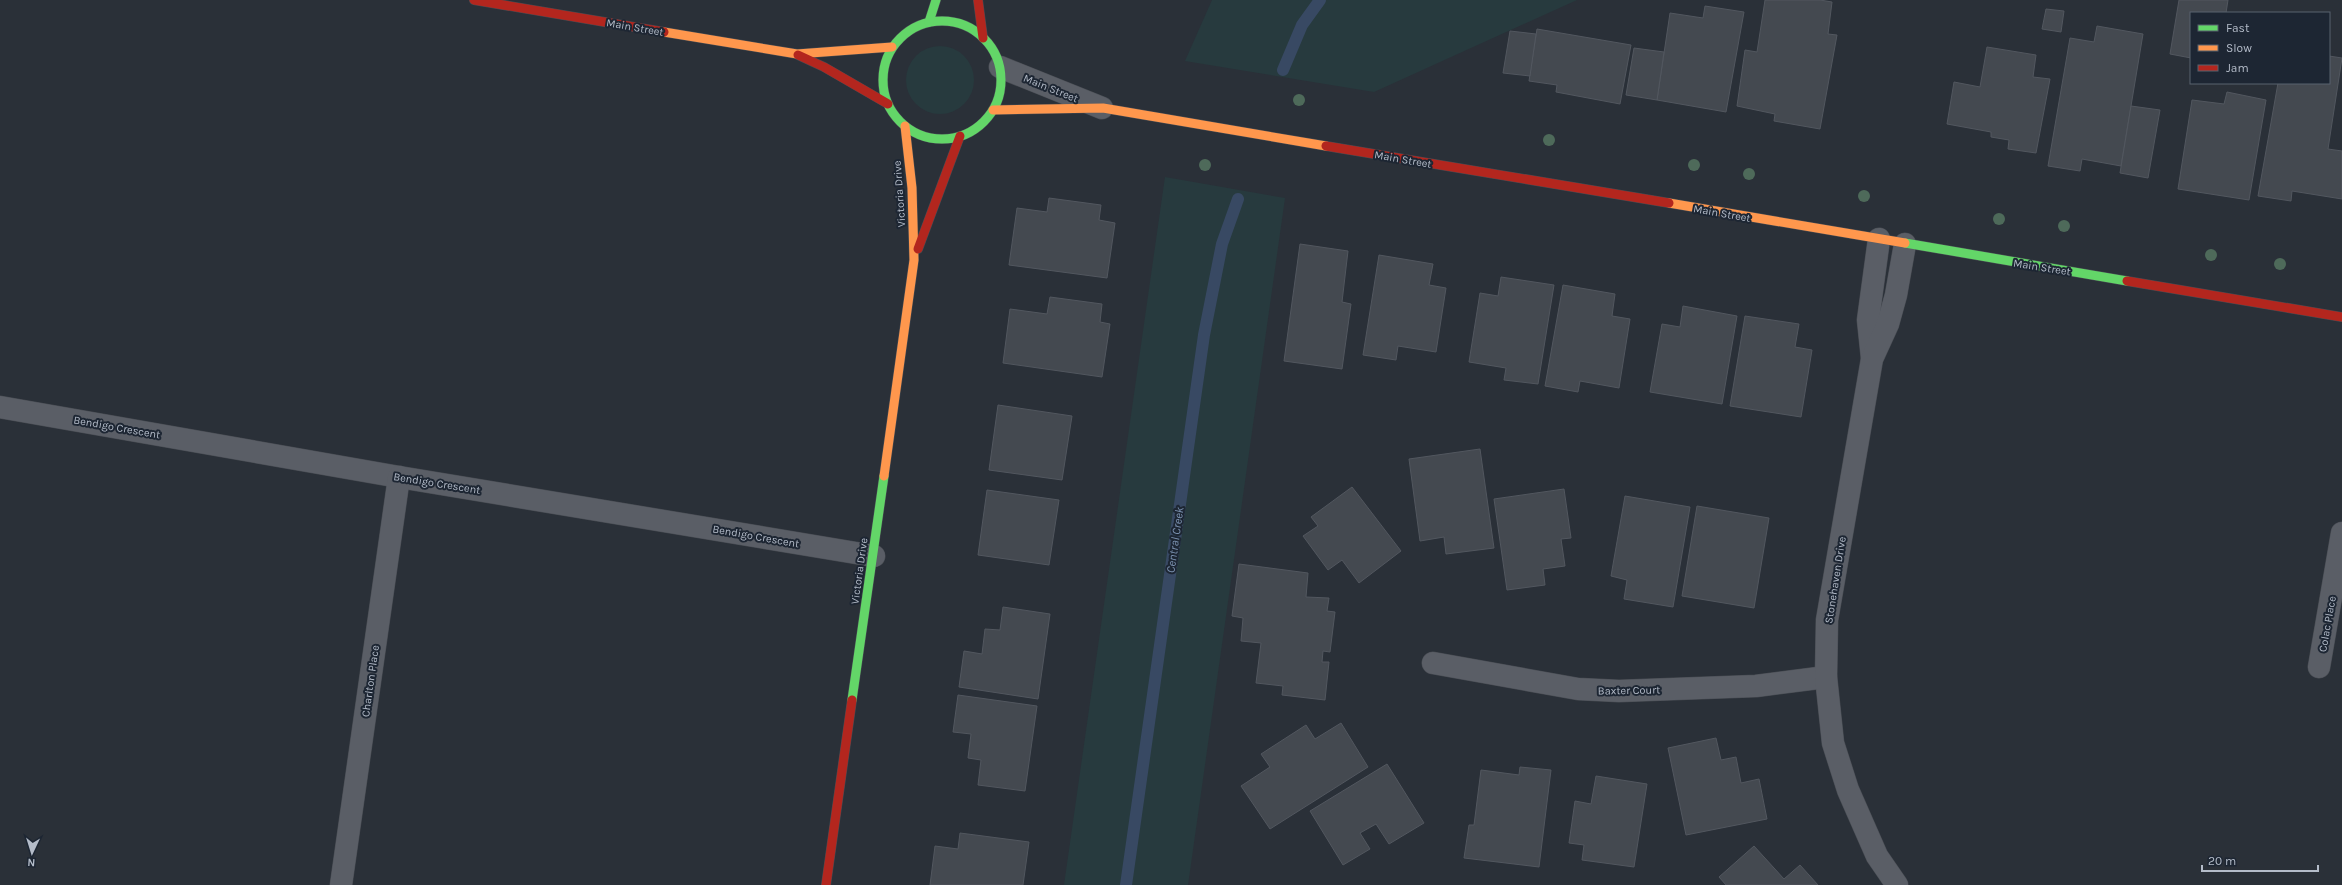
<svg xmlns="http://www.w3.org/2000/svg" width="2342" height="885" font-family="Karla,sans-serif">
<rect width="100%" height="100%" fill="#2a3038"/>
<!-- green -->
<g fill="#273a3e">
<polygon points="1212,0 1577,0 1374,92 1185,61"/>
<circle cx="940" cy="80" r="34"/>
<polygon points="1165,177 1285,198 1190,871 1188,885 1064,885"/>
</g>
<g fill="none" stroke-linecap="round" stroke-linejoin="round">
<!-- stream -->
<g stroke="#384963" stroke-width="12">
<polyline points="1283,70 1302,25 1320,0"/>
<polyline points="1126,885 1204,335 1222,244 1238,199"/>
</g>
</g>
<!-- building -->
<g fill="#444950" stroke="#52575f">
<polygon points="1765,0 1820,0 1832,2 1828,34 1837,35 1820,129 1774,121 1775,114 1737,106 1745,50 1757,52"/>
<polygon points="2179,0 2228,0 2226,13 2191,13 2191,58 2170,54"/>
<polygon points="1705,6 1744,12 1726,112 1657,100 1670,13 1703,18"/>
<polygon points="2046,9 2064,11 2061,32 2042,29"/>
<polygon points="2097,26 2143,34 2121,166 2082,159 2080,171 2048,166 2070,38 2094,42"/>
<polygon points="1537,29 1631,45 1620,104 1556,92 1557,85 1529,81"/>
<polygon points="1510,31 1536,34 1530,76 1503,73"/>
<polygon points="1987,47 2036,55 2033,77 2050,79 2036,153 2008,149 2009,140 1991,137 1991,132 1947,124 1954,82 1980,87"/>
<polygon points="1634,48 1664,52 1657,100 1626,95"/>
<polygon points="2329,56 2342,58 2328,149 2342,151 2342,199 2292,191 2291,201 2258,196 2278,83 2329,83"/>
<polygon points="2227,92 2266,100 2249,200 2178,189 2192,100 2224,104"/>
<polygon points="2131,106 2160,110 2148,178 2120,173"/>
<polygon points="1049,198 1101,205 1099,220 1115,223 1107,278 1009,265 1017,208 1047,212"/>
<polygon points="1300,244 1348,251 1342,302 1351,304 1342,369 1284,361"/>
<polygon points="1379,255 1433,264 1429,285 1446,288 1436,352 1398,346 1396,360 1363,355"/>
<polygon points="1501,277 1554,285 1538,384 1504,380 1506,368 1469,362 1480,293 1498,296"/>
<polygon points="1563,285 1615,294 1612,316 1630,319 1619,388 1580,381 1578,392 1545,386"/>
<polygon points="1050,297 1102,304 1100,322 1110,324 1102,377 1003,363 1010,309 1047,314"/>
<polygon points="1683,306 1737,316 1722,404 1650,392 1662,324 1680,327"/>
<polygon points="1745,316 1799,324 1795,347 1812,350 1801,417 1730,406"/>
<polygon points="998,405 1072,416 1062,480 989,470"/>
<polygon points="1480,449 1494,548 1446,554 1444,537 1420,541 1409,459"/>
<polygon points="1352,487 1401,551 1359,583 1342,560 1328,570 1303,536 1318,526 1311,517"/>
<polygon points="1564,489 1571,538 1561,539 1565,566 1543,569 1545,585 1507,590 1494,499"/>
<polygon points="987,490 1059,500 1049,565 978,555"/>
<polygon points="1625,496 1690,507 1673,607 1624,599 1627,580 1611,576"/>
<polygon points="1697,506 1769,518 1754,608 1682,596"/>
<polygon points="1239,564 1308,573 1306,597 1329,598 1327,611 1335,612 1330,652 1323,651 1322,662 1329,662 1325,700 1282,695 1283,686 1256,683 1261,643 1241,641 1243,618 1232,616"/>
<polygon points="1003,607 1050,614 1038,699 959,687 964,651 982,654 985,629 1000,630"/>
<polygon points="958,695 1037,706 1025,791 978,785 981,760 968,758 971,734 953,732"/>
<polygon points="1341,723 1368,767 1270,829 1241,786 1270,767 1261,754 1306,725 1315,739"/>
<polygon points="1716,738 1721,760 1736,757 1741,783 1759,779 1767,819 1686,835 1668,748"/>
<polygon points="1387,764 1424,823 1389,844 1376,824 1360,833 1370,849 1343,865 1310,811"/>
<polygon points="1520,767 1551,770 1539,867 1464,858 1469,825 1474,825 1481,770 1519,775"/>
<polygon points="1596,776 1647,784 1634,867 1582,860 1584,845 1569,843 1575,801 1591,804"/>
<polygon points="960,833 1029,842 1023,885 930,885 935,846 958,849"/>
<polygon points="1754,846 1784,879 1800,865 1818,885 1726,885 1719,877"/>
</g>
<g fill="none" stroke-linecap="round" stroke-linejoin="round">
<defs>
<g id="street">
<polyline points="1000,67 1102,108"/>
<polyline points="1872,358 1868,320 1879,239"/>
<polyline points="0,407 399,477 874,556"/>
<polyline points="1433,663 1578,689 1619,691 1756,686 1826,677"/>
<polyline points="2319,667 2342,533"/>
<polyline points="341,885 399,477"/>
<polyline points="1897,885 1877,856 1848,790 1833,743 1826,677 1827,620 1872,359 1888,324 1896,295 1905,244"/>
</g>
<g id="fast">
<circle cx="942" cy="80" r="59"/>
<polyline points="929,22 936,0"/>
<polyline points="1905,243 2127,281"/>
<polyline points="852,700 884,476"/>
</g>
<g id="slow">
<polyline points="664,32 797,54 892,47"/>
<polyline points="993,110 1103,108 1326,146"/>
<polyline points="1669,203 1905,243"/>
<polyline points="884,476 914,260 912,188 905,126"/>
</g>
<g id="jam">
<polyline points="474,0 664,32"/>
<polyline points="978,0 983,38"/>
<polyline points="798,55 824,67 888,104"/>
<polyline points="1326,146 1669,203"/>
<polyline points="918,249 960,136"/>
<polyline points="2127,281 2342,317"/>
<polyline points="826,885 852,700"/>
</g>
</defs>
<!-- street casing -->
<use href="#street" stroke="#484c53" stroke-width="23"/>
<!-- fast casing -->
<use href="#fast" stroke="#484c53" stroke-width="10"/>
<!-- slow casing -->
<use href="#slow" stroke="#484c53" stroke-width="10"/>
<!-- jam casing -->
<use href="#jam" stroke="#484c53" stroke-width="10"/>
<!-- street -->
<use href="#street" stroke="#5a5e66" stroke-width="22"/>
<!-- fast -->
<use href="#fast" stroke="#63d668" stroke-width="9"/>
<!-- slow -->
<use href="#slow" stroke="#ff974d" stroke-width="9"/>
<!-- jam -->
<use href="#jam" stroke="#b3261e" stroke-width="9"/>
</g>
<!-- trees -->
<g fill="#4e6a5a">
<circle cx="1299" cy="100" r="6"/>
<circle cx="1549" cy="140" r="6"/>
<circle cx="1205" cy="165" r="6"/>
<circle cx="1694" cy="165" r="6"/>
<circle cx="1749" cy="174" r="6"/>
<circle cx="1864" cy="196" r="6"/>
<circle cx="1999" cy="219" r="6"/>
<circle cx="2064" cy="226" r="6"/>
<circle cx="2211" cy="255" r="6"/>
<circle cx="2280" cy="264" r="6"/>
</g>
<g text-anchor="middle" stroke-width="4" stroke-linejoin="round" paint-order="stroke">
<!-- street labels -->
<g font-size="11" fill="#b4bcc9" stroke="#1d2633">
<text transform="translate(635 27) rotate(10)" y="4">Main Street</text>
<text transform="translate(1051 88) rotate(22)" y="4">Main Street</text>
<text transform="translate(1403 159) rotate(10)" y="4">Main Street</text>
<text transform="translate(899 194) rotate(-94)" y="4">Victoria Drive</text>
<text transform="translate(1722 213) rotate(10)" y="4">Main Street</text>
<text transform="translate(2042 267) rotate(9)" y="4">Main Street</text>
<text transform="translate(117 427) rotate(10)" y="4">Bendigo Crescent</text>
<text transform="translate(437 483) rotate(9)" y="4">Bendigo Crescent</text>
<text transform="translate(756 536) rotate(10)" y="4">Bendigo Crescent</text>
<text transform="translate(859 571) rotate(-82)" y="4">Victoria Drive</text>
<text transform="translate(1835 580) rotate(-81)" y="4">Stonehaven Drive</text>
<text transform="translate(2327 624) rotate(-80)" y="4">Colac Place</text>
<text transform="translate(370 681) rotate(-82)" y="4">Charlton Place</text>
<text transform="translate(1629 690) rotate(-1)" y="4">Baxter Court</text>
</g>
<!-- water labels -->
<g font-size="12" font-style="italic" fill="#7c92b1" stroke="#1d2633">
<text transform="translate(1175 540) rotate(-82)" y="4">Central Creek</text>
</g>
</g>
<!-- legend -->
<rect x="2190" y="12" width="140" height="72" fill="#1d2633" stroke="#59626f"/>
<rect x="2198" y="25" width="20" height="6" fill="#63d668" stroke="#59626f"/>
<text x="2226" y="32" font-size="12" fill="#b4bcc9">Fast</text>
<rect x="2198" y="45" width="20" height="6" fill="#ff974d" stroke="#59626f"/>
<text x="2226" y="52" font-size="12" fill="#b4bcc9">Slow</text>
<rect x="2198" y="65" width="20" height="6" fill="#b3261e" stroke="#59626f"/>
<text x="2226" y="72" font-size="12" fill="#b4bcc9">Jam</text>
<!-- north arrow -->
<g transform="translate(32 853) rotate(184)" stroke="#1d2633" stroke-width="3" paint-order="stroke">
<path d="M0-3L7 15L0 10L-7 15Z" fill="#b4bcc9"/>
<text y="-6" font-size="11" font-weight="bold" text-anchor="middle" fill="#b4bcc9">N</text>
</g>
<!-- scale -->
<path d="M2202 865v6h116v-6" fill="none" stroke="#b4bcc9" stroke-width="2"/>
<text x="2208" y="865" font-size="12" fill="#b4bcc9" stroke="#1d2633" stroke-width="3" paint-order="stroke">20 m</text>
</svg>
